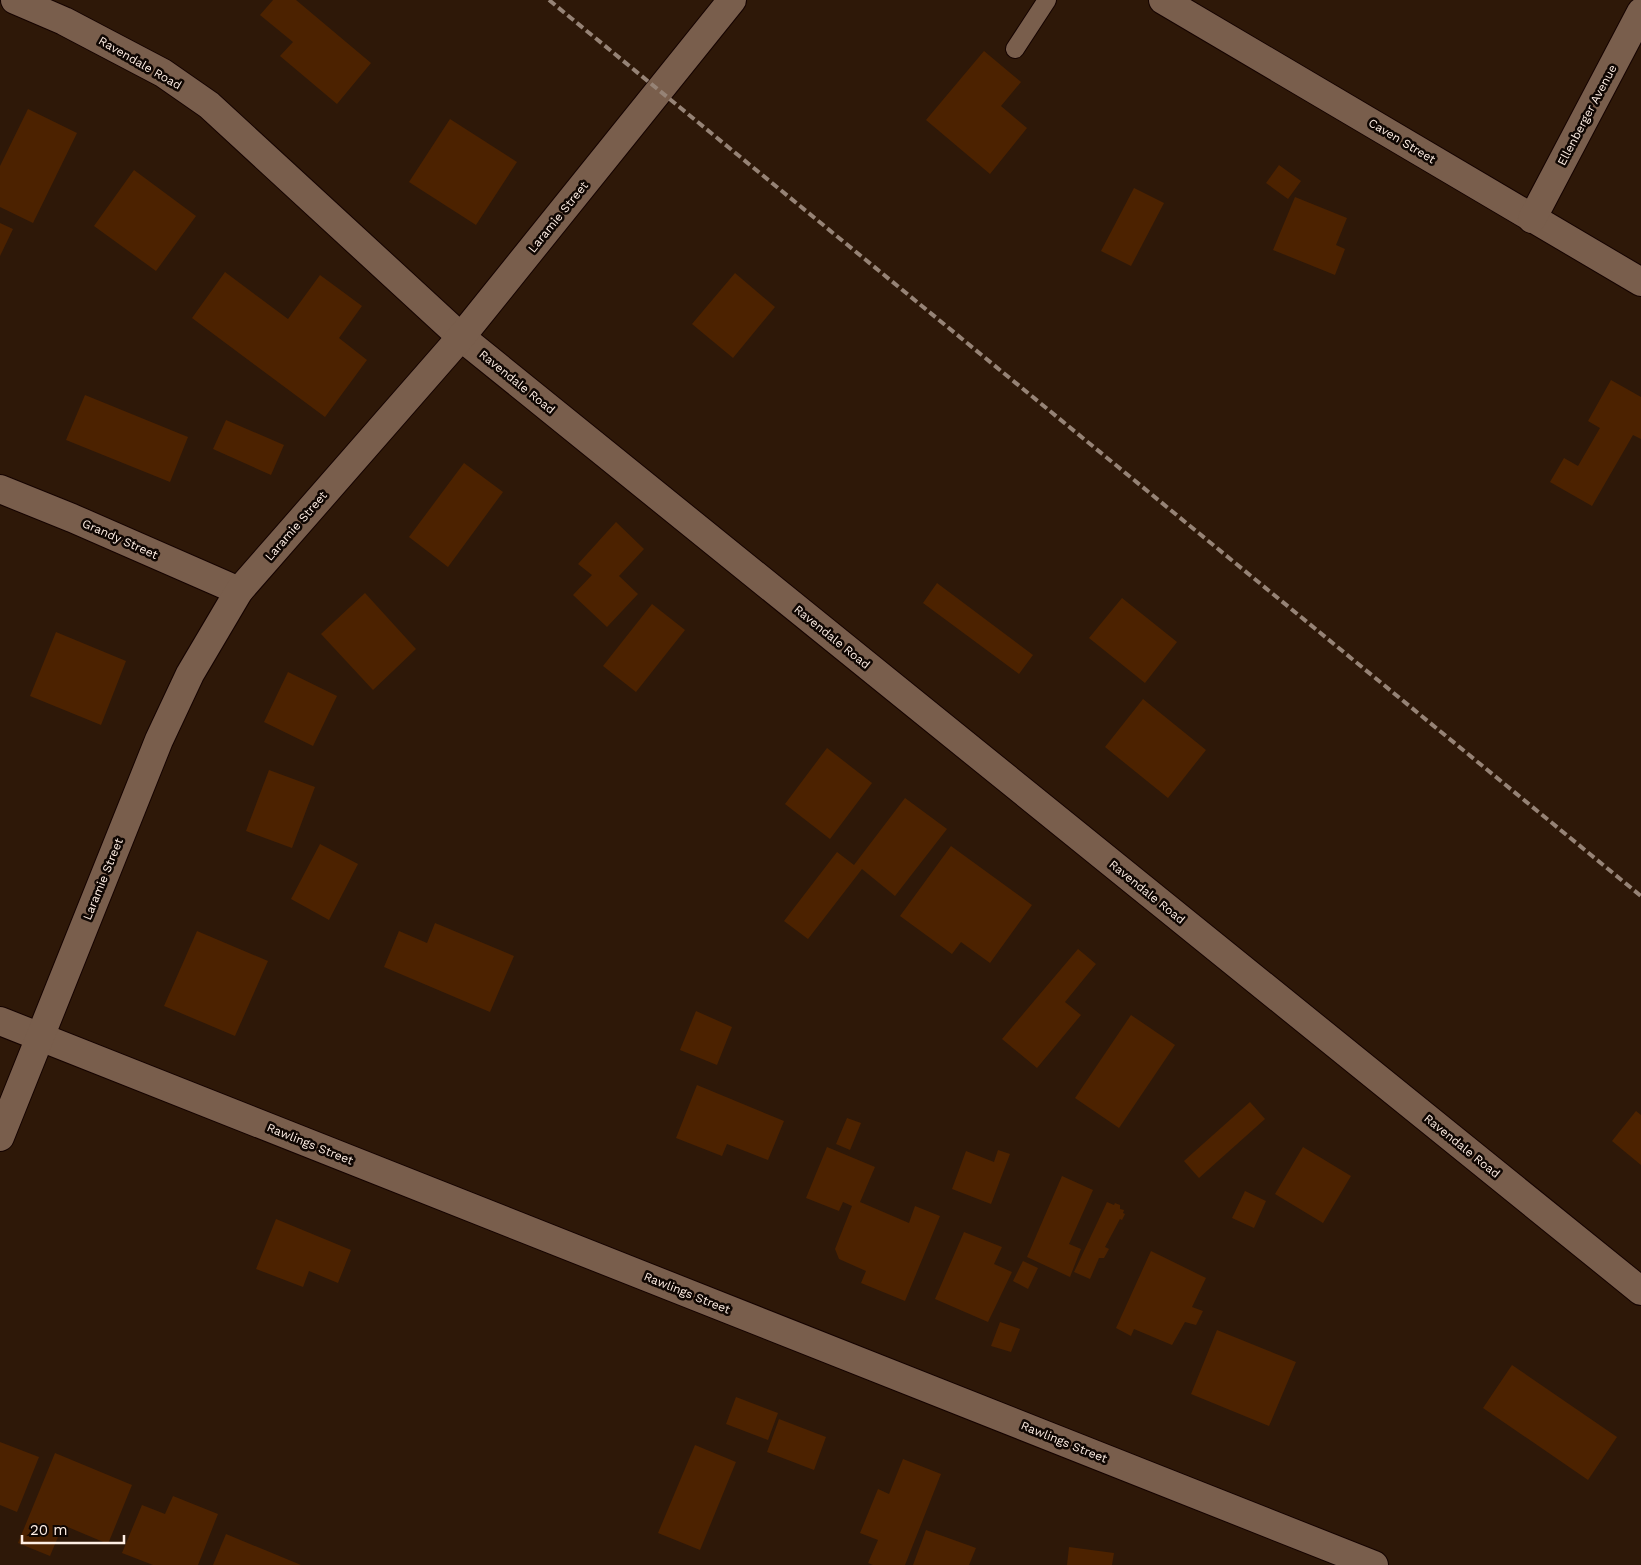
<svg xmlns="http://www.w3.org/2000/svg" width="1641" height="1565" font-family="'Work Sans',sans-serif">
<rect width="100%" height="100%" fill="#2e1808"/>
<!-- building -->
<g fill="#4c2200">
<polygon points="273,0 296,0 371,63 337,104 280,56 293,42 260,15"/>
<polygon points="984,51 1021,82 1001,106 1027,128 990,174 926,120"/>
<polygon points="28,109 77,133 33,223 0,207 0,166"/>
<polygon points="450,119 517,162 476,225 409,182"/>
<polygon points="1279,165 1301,181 1288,199 1266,183"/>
<polygon points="134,170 196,216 156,271 94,226"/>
<polygon points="1134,188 1164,203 1131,266 1101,251"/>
<polygon points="1295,197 1347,218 1336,245 1345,249 1335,275 1273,250"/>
<polygon points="0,223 13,229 0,256"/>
<polygon points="225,272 288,319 320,275 362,306 339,338 367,360 325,417 192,318"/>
<polygon points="735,273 775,307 733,358 692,324"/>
<polygon points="1611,380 1641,397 1641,439 1633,435 1592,506 1550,482 1564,458 1578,466 1600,428 1588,421"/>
<polygon points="85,395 188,437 170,482 66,440"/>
<polygon points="226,420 284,445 271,475 213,449"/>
<polygon points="464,463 503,492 448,567 409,537"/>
<polygon points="616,522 644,549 619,576 638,594 607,627 573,595 592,575 578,564"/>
<polygon points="937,583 1033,655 1019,674 923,603"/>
<polygon points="365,593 416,649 373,690 321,634"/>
<polygon points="1122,598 1177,642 1145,683 1089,638"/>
<polygon points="652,604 685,630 636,692 603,666"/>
<polygon points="56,632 126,661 101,725 30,696"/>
<polygon points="288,672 337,696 313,746 264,722"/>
<polygon points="1143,699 1206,750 1168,798 1105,747"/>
<polygon points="827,748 872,783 830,839 785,804"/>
<polygon points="269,770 315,787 292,848 246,831"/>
<polygon points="905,798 947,829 895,896 862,869 808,939 784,921 837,852 854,865"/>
<polygon points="320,844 358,864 329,920 291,899"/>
<polygon points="951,846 1032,905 990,963 961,942 952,954 900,916"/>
<polygon points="435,923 514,956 490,1012 384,967 399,931 427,943"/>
<polygon points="197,931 268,961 235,1036 164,1006"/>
<polygon points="1078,949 1096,964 1065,1002 1081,1015 1037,1068 1002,1039"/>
<polygon points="696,1011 732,1027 717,1065 680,1050"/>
<polygon points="1131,1015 1175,1045 1119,1128 1075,1098"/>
<polygon points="697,1085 784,1121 768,1160 727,1144 722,1156 676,1138"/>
<polygon points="1250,1102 1265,1119 1199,1178 1184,1161"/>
<polygon points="1636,1111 1641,1115 1641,1165 1612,1141"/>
<polygon points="847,1118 861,1123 850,1150 836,1144"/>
<polygon points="827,1147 875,1167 860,1202 909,1223 915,1206 940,1216 905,1301 861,1283 866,1271 839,1259 835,1249 852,1206 843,1202 839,1211 806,1198"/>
<polygon points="1303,1147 1351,1176 1323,1223 1275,1194"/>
<polygon points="998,1150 1010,1154 991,1204 952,1189 966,1151 994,1162"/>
<polygon points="1062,1176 1093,1190 1069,1244 1081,1249 1070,1277 1027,1257"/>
<polygon points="1245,1191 1266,1201 1254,1228 1232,1218"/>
<polygon points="1107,1202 1114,1205 1115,1203 1120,1205 1120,1209 1124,1210 1123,1213 1125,1214 1122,1220 1120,1219 1105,1247 1109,1249 1104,1258 1099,1258 1090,1279 1074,1272"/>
<polygon points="276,1219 351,1250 338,1283 309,1271 303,1287 256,1269"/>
<polygon points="964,1232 1002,1247 994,1264 1012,1272 988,1322 935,1299"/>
<polygon points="1151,1251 1206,1278 1192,1307 1203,1311 1196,1325 1185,1322 1172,1345 1134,1329 1131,1336 1116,1328"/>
<polygon points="1023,1261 1038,1268 1028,1289 1013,1281"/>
<polygon points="1000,1322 1020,1329 1011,1352 991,1346"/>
<polygon points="1217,1330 1296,1362 1269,1426 1191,1394"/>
<polygon points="1512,1365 1617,1437 1588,1480 1483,1408"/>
<polygon points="736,1397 778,1413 768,1440 726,1424"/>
<polygon points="779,1419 826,1437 814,1470 767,1452"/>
<polygon points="0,1442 39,1457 17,1512 0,1505"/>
<polygon points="695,1445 736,1462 700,1550 658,1533"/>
<polygon points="55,1453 132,1485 108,1544 63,1525 50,1556 18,1543"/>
<polygon points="903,1459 941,1474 905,1565 873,1565 868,1563 878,1540 860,1533 878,1489 889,1494"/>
<polygon points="173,1496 218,1514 198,1565 153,1565 122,1553 142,1505 165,1514"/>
<polygon points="926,1530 976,1548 969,1565 913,1565"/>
<polygon points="226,1534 301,1565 213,1565"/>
<polygon points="1069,1547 1114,1553 1112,1565 1067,1565"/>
</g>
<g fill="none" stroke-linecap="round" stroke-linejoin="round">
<defs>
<polyline id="service" points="1015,49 1047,0"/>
<g id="minor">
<polyline points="15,0 64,21 163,73 209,105 461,337 1641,1291"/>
<polyline points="1163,0 1641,282"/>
<polyline points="1532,219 1641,12"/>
<polyline points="0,489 72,518 239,591"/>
<polyline points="0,1021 1374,1565"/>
<polyline points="0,1137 159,740 190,674 239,591 461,337 732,0"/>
</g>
</defs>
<!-- service casing -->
<use href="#service" stroke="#150300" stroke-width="20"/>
<!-- minor casing -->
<use href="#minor" stroke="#150300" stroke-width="30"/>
<!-- service -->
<use href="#service" stroke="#795e4c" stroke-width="18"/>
<!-- minor -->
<use href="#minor" stroke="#795e4c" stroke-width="28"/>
<!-- rail -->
<polyline stroke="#968376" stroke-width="4" stroke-dasharray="8 4" stroke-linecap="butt" points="549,0 1641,896"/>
</g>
<g text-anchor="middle" stroke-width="5" stroke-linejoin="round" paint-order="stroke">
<!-- street labels -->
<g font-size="12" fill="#feeee4" stroke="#0f0602">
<text transform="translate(140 63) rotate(30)" y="4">Ravendale Road</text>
<text transform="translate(1587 115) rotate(-62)" y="4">Ellenberger Avenue</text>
<text transform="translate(1402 141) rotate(31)" y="4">Caven Street</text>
<text transform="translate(558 217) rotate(-51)" y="4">Laramie Street</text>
<text transform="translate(517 382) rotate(39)" y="4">Ravendale Road</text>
<text transform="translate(296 526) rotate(-49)" y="4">Laramie Street</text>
<text transform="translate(120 539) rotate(24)" y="4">Grandy Street</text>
<text transform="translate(832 637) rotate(39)" y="4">Ravendale Road</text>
<text transform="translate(103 879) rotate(-68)" y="4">Laramie Street</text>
<text transform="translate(1147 892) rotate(39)" y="4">Ravendale Road</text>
<text transform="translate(310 1144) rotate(22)" y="4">Rawlings Street</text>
<text transform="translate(1462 1146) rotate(39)" y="4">Ravendale Road</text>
<text transform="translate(687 1293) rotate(22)" y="4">Rawlings Street</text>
<text transform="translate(1064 1442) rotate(22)" y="4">Rawlings Street</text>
</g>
</g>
<!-- scale -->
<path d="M22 1535v8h102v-8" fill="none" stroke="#feeee4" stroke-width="2.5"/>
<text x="30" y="1535" font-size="15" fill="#feeee4" stroke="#0f0602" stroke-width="4" paint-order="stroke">20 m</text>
</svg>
